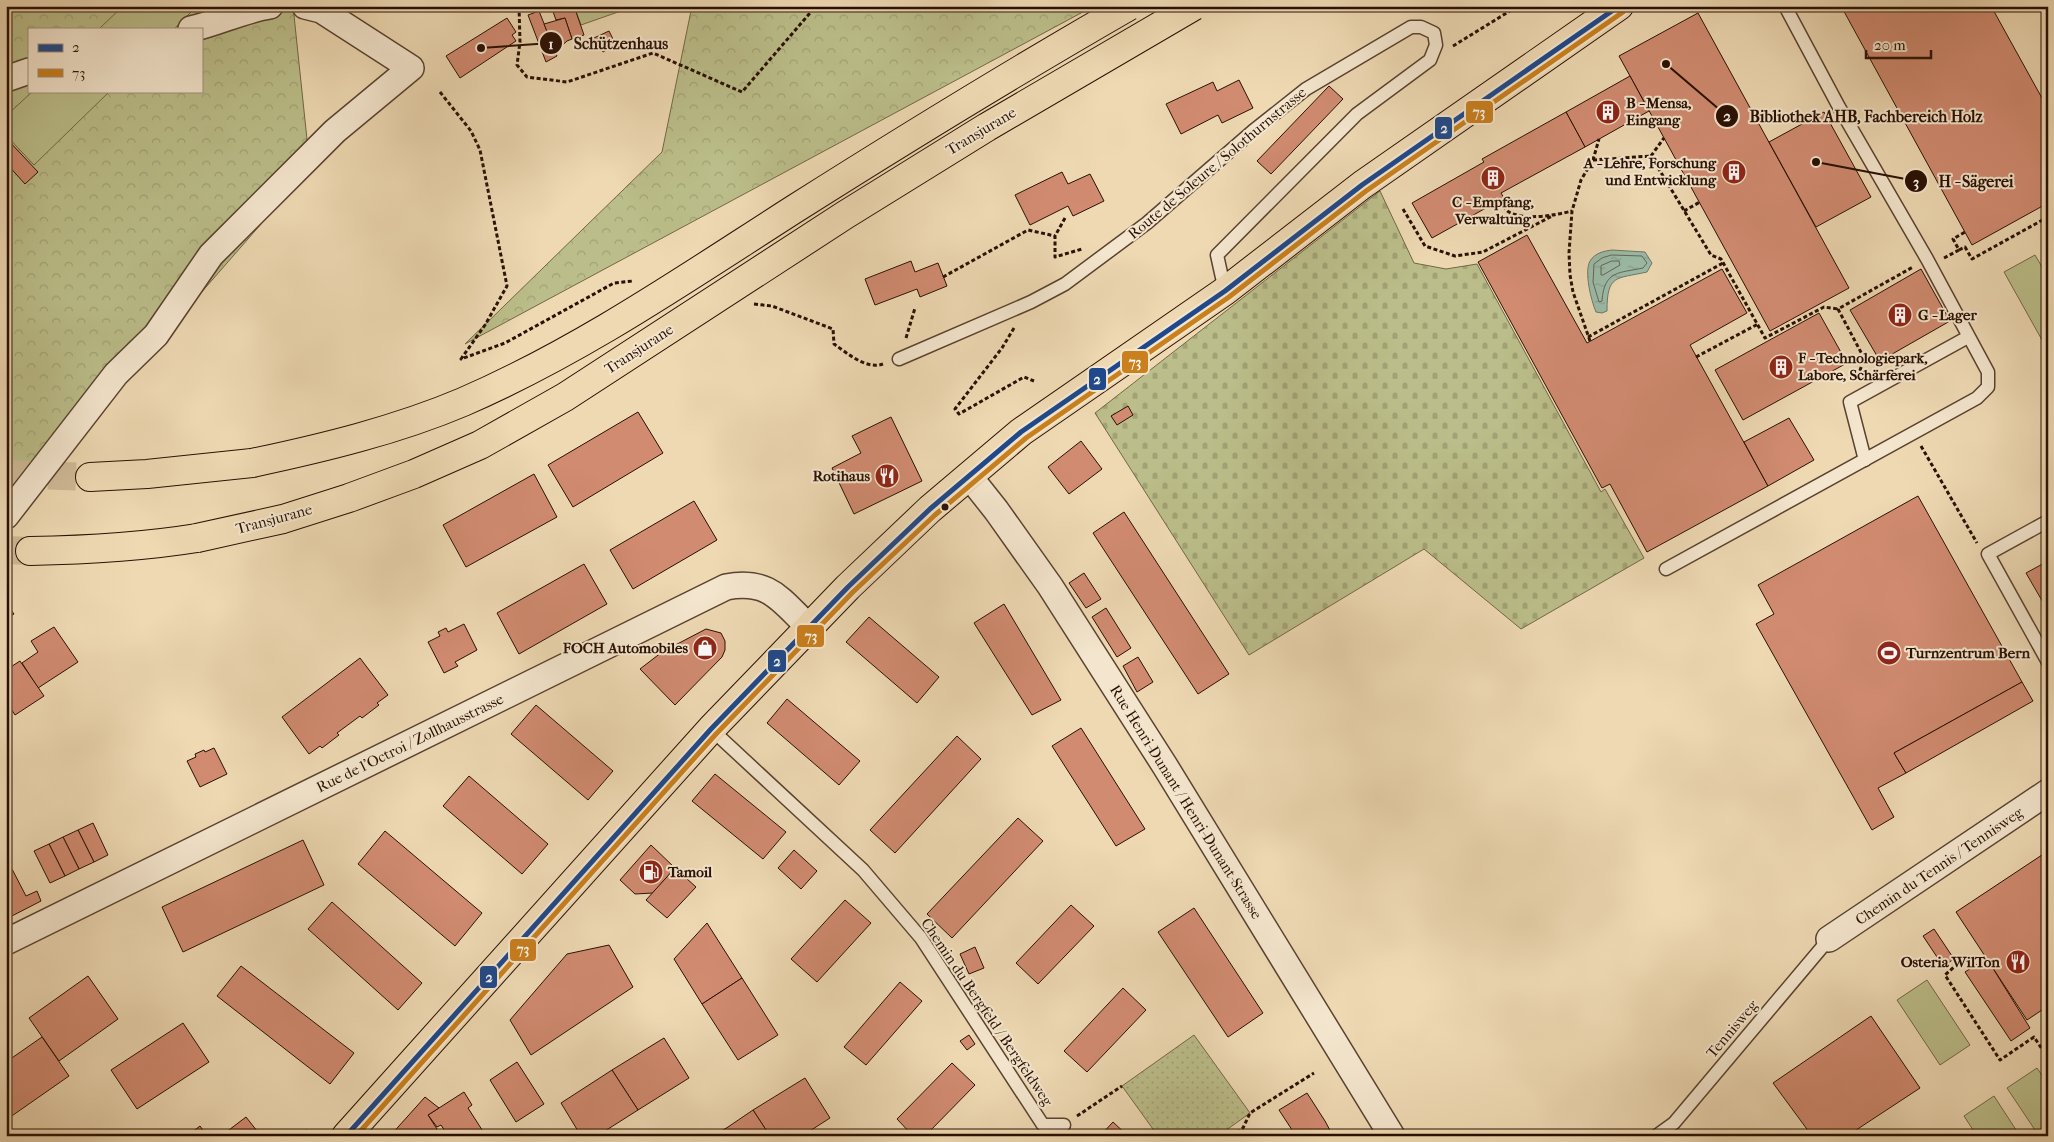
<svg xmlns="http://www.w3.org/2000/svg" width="2054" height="1142" font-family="'IM FELL French Canon',serif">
<defs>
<pattern id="forest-crowns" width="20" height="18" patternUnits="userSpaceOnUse" patternTransform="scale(1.25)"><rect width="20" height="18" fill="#bbbe8a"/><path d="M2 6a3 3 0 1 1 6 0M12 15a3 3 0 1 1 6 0" fill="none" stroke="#a1a275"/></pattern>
<pattern id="cemetery-stones" width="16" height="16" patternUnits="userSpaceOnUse" patternTransform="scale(1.25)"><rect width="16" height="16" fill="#bbbe8a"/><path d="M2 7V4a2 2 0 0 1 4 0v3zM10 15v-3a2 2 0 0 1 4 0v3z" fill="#a1a275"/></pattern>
<pattern id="park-dots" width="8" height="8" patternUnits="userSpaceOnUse" patternTransform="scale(1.25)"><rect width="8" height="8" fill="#bbbe8a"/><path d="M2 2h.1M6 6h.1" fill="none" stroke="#a1a275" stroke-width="1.8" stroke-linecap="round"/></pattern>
<pattern id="water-ripples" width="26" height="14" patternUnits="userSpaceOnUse" patternTransform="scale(1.25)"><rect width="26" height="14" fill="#9bbba8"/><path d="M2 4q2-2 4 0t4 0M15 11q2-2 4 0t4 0" fill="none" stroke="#86a08f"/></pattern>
</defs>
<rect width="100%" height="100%" fill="#eed9b3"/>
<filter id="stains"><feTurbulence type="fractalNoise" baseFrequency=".004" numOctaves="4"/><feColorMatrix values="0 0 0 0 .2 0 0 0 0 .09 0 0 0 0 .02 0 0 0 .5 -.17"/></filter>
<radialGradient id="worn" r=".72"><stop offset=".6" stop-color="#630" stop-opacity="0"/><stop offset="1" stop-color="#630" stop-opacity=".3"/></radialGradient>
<!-- forest -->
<g fill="url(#forest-crowns)" stroke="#726746" fill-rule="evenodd">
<path d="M6 6H293L310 168 6 516ZM29 29H201V91H29Z"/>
<polygon points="692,6 1094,6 465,344 662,152"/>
</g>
<!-- cemetery -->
<polygon fill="url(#cemetery-stones)" stroke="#726746" points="1380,191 1414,263 1446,269 1477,264 1601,492 1605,489 1644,558 1521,629 1424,549 1249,655 1095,413"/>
<!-- park -->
<polygon fill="url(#park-dots)" stroke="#726746" points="1194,1035 1250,1113 1218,1136 1158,1136 1122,1086"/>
<!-- garden -->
<g fill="#bbbe8a" stroke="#726746">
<polygon points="123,6 197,6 174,29 99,29"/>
<polygon points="574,6 635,6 581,25"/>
<polygon points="33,91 110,91 34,165 6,135 6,116"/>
<polygon points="2035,255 2048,277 2048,337 2042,340 2004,272"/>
<polygon points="1927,980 1970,1045 1940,1065 1897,1000"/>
<polygon points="2037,1068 2048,1084 2048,1136 2039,1136 2007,1088"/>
<polygon points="1994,1096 2020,1136 1977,1136 1964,1116"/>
</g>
<!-- water -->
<path fill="url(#water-ripples)" stroke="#6d7766" d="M1612 250 1645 252 1652 263 1647 272C1616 279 1607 274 1607 311L1602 313 1596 312C1591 300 1584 272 1590 261 1595 253 1604 251 1612 250Z"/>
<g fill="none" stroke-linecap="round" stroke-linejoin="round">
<!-- shore -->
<g stroke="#626656" stroke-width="1">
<path d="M1612 255 1642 256 1647 263 1643 268C1620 273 1604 270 1602 301L1599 302 1593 282 1594 264 1602 258Z"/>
<polygon points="1612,261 1619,261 1620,265 1603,275 1601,275 1601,266"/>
</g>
</g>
<!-- building -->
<g fill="#d18b71" stroke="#291003">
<polygon points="551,6 574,6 584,35 572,39 565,18 556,20"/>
<polygon points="1841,6 1991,6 2048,109 2048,203 1972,245"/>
<polygon points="539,11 557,56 546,62 528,15"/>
<polygon points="1698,13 1849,288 1770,331 1619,56"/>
<polygon points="507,18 516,32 512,35 516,41 460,78 446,56"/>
<polygon points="565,18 572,39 567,41 555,52 544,24"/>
<polygon points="609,31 616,45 603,52 598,43 583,50 581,44"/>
<polygon points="1630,76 1649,111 1585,147 1566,112"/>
<polygon points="1239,80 1253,108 1222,123 1218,115 1181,134 1166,104 1213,82 1217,91"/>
<polygon points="1329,86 1343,99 1271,174 1257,161"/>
<polygon points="1566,112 1585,147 1501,193 1504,198 1432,238 1412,203 1484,162 1482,159"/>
<polygon points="1824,112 1871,197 1816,227 1769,142"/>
<polygon points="6,138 38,172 25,184 6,163"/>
<polygon points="1062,172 1068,184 1090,174 1104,201 1073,216 1068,206 1030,225 1015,195"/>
<polygon points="1527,235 1587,343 1722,269 1747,313 1690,345 1768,486 1647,552 1610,484 1602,488 1478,262"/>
<polygon points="911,261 915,272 938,263 947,286 920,297 917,289 875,305 865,279"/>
<polygon points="1921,269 1950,321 1880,361 1850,310"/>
<polygon points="1819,313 1847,363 1743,420 1715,370"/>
<polygon points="1128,406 1133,415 1117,425 1111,416"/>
<polygon points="638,412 663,453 573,507 548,465"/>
<polygon points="891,417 922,481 854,514 832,468 861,453 852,436"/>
<polygon points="1789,418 1814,460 1768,486 1744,442"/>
<polygon points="1081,441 1102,469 1069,494 1048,467"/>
<polygon points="534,474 557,517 466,567 443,525"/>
<polygon points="1918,496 2022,682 1894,753 1906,773 1878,788 1894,817 1872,830 1756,624 1774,614 1758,585"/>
<polygon points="694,501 717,540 633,589 610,550"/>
<polygon points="1124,512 1229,674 1198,694 1093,533"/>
<polygon points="2048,561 2048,611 2026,573"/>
<polygon points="584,564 607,604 519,654 497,613"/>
<polygon points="1084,573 1101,599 1086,608 1069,583"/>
<polygon points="6,603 14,614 6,619"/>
<polygon points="1004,604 1061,700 1032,715 974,623"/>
<polygon points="1106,608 1131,648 1117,657 1092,617"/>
<polygon points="869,617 939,677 917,703 846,642"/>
<polygon points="464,624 477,650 455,662 458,666 444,673 428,642 440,636 438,632 446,628 448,632"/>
<polygon points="54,627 78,662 38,688 22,663 38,652 31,641"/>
<polygon points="706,629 721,633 725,641 725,650 722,657 675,705 640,669 662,652"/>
<polygon points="1138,657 1153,682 1137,692 1123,666"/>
<polygon points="360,658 388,695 377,703 379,705 362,718 360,716 337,733 339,735 322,748 320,746 309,754 282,717"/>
<polygon points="20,661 44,696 15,715 6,701 6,670"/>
<polygon points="2022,682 2033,701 1906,773 1894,753"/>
<polygon points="787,699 860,761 839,785 767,723"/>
<polygon points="536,705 613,771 588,800 511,734"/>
<polygon points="1081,728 1145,829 1116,846 1052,746"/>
<polygon points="957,736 981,759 895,853 870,830"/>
<polygon points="214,748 227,774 200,787 187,761 196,757 195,754 204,750 205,752"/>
<polygon points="715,774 786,832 763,859 692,801"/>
<polygon points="469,776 548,844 522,874 443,806"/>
<polygon points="1018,818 1043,841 952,938 927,914"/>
<polygon points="93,823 108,855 94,862 78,830"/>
<polygon points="78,830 94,862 79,869 63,837"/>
<polygon points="385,831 482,913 455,946 358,864"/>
<polygon points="63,837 79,869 65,876 49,844"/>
<polygon points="303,840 324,885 183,952 162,907"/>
<polygon points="49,844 65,876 50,883 34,851"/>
<polygon points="651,845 675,868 653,893 635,894 620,880"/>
<polygon points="794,850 817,871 801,889 778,868"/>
<polygon points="2048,851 2048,1006 2027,1020 1956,912"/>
<polygon points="675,868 696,887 667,918 646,900"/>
<polygon points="12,869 26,896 37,891 41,901 6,919 6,871"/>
<polygon points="845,900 871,923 817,982 791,959"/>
<polygon points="332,902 422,983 398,1010 308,929"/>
<polygon points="1071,905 1094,926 1038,984 1016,963"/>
<polygon points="1194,908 1263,1013 1228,1037 1158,932"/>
<polygon points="707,923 742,978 702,1004 674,959"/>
<polygon points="1934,929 1954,959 1943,966 1923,936"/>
<polygon points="609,945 633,987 531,1055 510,1020 567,954"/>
<polygon points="975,947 984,968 969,974 960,954"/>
<polygon points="1985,959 1987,963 1989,962 2030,1028 2011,1041 1965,972"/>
<polygon points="241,966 354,1053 330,1084 217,996"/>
<polygon points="88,976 118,1019 59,1061 29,1018"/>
<polygon points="742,978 778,1035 738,1060 702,1004"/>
<polygon points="900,982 922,1001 866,1065 844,1047"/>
<polygon points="1123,988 1146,1010 1087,1072 1064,1051"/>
<polygon points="1871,1016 1920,1088 1847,1136 1812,1136 1773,1083"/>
<polygon points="183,1023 209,1062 137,1109 111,1070"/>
<polygon points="969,1035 975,1044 967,1050 960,1041"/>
<polygon points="42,1037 69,1076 6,1120 6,1062"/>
<polygon points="664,1038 689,1078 638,1110 612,1070"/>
<polygon points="517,1062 544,1104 516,1122 490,1080"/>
<polygon points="952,1063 975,1085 925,1136 913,1136 897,1119"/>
<polygon points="612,1070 638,1110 597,1136 581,1136 561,1103"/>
<polygon points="805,1078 830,1118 802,1136 770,1136 753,1110"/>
<polygon points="464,1092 472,1105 468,1108 486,1136 448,1136 441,1125 437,1127 428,1115"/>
<polygon points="1307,1093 1325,1121 1333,1136 1296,1136 1279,1110"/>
<polygon points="425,1097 439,1108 428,1115 437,1129 431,1136 390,1136"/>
<polygon points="753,1110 770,1136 713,1136 728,1127"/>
<polygon points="246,1117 261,1136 221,1136"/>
<polygon points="1113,1122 1128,1136 1100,1136"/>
<polygon points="200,1126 207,1136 187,1136"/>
</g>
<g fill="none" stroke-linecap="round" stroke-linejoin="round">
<!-- highway-tunnel -->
<g stroke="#d0bb99" stroke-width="28" stroke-dasharray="28 14" stroke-linecap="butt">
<polyline points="6,474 90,477"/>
<polyline points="6,550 30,551"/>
</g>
<defs>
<g id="lane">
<polyline points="899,359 1031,302 1065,284 1147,223 1253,131 1306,89 1411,27 1421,27 1434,33 1436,45 1430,60 1357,114 1217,255 1225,291"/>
<polyline points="1865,460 1850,402 1968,337"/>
<polyline points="2048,521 1988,554 2048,662"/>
<polyline points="1666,569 1977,398 1988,387 1988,372 1927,259 1839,107 1785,6"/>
<polyline points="711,729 863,870 921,938 1043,1125 1064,1125"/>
<polyline points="1656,1136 1674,1123 1829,939"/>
</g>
<g id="street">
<path d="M191 29C218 23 243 10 270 6"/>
<polyline points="6,79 29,71"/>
<polyline points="969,476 996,510 1050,586 1165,766 1392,1136"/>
<polyline points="6,516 116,374 156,335 211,255 335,131 411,68 321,10 305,6"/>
<polyline points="1829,939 2048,792"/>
<path d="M6 942 726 587C770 579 780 600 809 627"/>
</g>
<polyline id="primary" points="346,1136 711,729 848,587 930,509 1021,432 1225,291 1362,185 1619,6"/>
<g id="highway">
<polyline points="90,477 147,474 252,463"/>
<path d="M30 551C86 550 141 547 197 538"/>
</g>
</defs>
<!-- lane casing -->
<use href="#lane" stroke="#5a422f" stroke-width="15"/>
<!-- street casing -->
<use href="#street" stroke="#5a422f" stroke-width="28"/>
<!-- primary casing -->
<use href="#primary" stroke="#291003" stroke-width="30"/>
<!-- highway casing -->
<use href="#highway" stroke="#291003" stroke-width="30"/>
<!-- path -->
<g stroke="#291003" stroke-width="3" stroke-dasharray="4 2.5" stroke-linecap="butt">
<polyline points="519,6 520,42 517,65 527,77 567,82 653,53 742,92 816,6"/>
<polyline points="1453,46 1518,6"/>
<polyline points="440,92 471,131 480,150 507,286 485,325 461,359 505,343 614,283 633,281"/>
<polyline points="1651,156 1664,138"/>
<polyline points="1593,160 1651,156 1711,255 1721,259 1765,338 1824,307 1838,309"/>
<path d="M1500 200C1503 204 1505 210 1509 212 1524 221 1556 215 1572 211"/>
<polyline points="1403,209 1425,246 1455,256 1483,252 1554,215"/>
<polyline points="1684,211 1700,202"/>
<polyline points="1065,218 1055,236 1055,257 1082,249"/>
<polyline points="1959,250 1965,247 1972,259 2048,217"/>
<polyline points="1944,258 1959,250 1953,239 1965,232"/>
<polyline points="943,277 1028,230 1055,236"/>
<path d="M754 304 772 306 833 329 834 344C847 353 866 370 883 364"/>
<polyline points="1014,328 1002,348 955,409 959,414 1024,377 1034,381"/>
<polyline points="1588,337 1723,263"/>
<polyline points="906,338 915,308"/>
<polyline points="1590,341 1573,292 1570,275 1569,253 1572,211 1581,180 1593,160 1599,139"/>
<polyline points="1696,357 1758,324"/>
<polyline points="1858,377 1864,358 1838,309 1913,267"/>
<polyline points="1921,446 1977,543"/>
<polyline points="1963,959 1945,975 2000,1060 2034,1037 2048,1058"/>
<polyline points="1077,1116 1122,1086"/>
<polyline points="303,1136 307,1130"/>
<polyline points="1231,1136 1243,1128 1250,1113 1314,1073"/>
</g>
<!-- lane -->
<use href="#lane" stroke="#f4e6ce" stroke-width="12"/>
<!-- street -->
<use href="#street" stroke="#f4e6ce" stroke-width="25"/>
<!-- primary -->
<use href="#primary" stroke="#eed9b3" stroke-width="28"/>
<!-- highway -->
<use href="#highway" stroke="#eed9b3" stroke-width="28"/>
<defs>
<g id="highway-bridge">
<path d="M252 463C323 448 397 430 463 402 581 351 688 277 796 208 905 139 1016 71 1129 6"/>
<polyline points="197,538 283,519 349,498 414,474 480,445 565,397 845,215 987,127 1194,6"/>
</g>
</defs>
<!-- highway-bridge casing -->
<use href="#highway-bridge" stroke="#291003" stroke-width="30" stroke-linecap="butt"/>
<!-- highway-bridge -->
<use href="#highway-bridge" stroke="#eed9b3" stroke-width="28"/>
<defs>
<polyline id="bus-1" points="346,1136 711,729 848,587 930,509 1021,432 1225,291 1362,185 1619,6"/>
<polyline id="bus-2" points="356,1136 716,734 853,592 935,515 1026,438 1229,297 1366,191 1623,12"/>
</defs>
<!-- bus-1 casing -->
<use href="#bus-1" stroke="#f4e6ce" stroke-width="9"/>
<!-- bus-2 casing -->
<use href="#bus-2" stroke="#f4e6ce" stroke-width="9"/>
<!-- bus-1 -->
<use href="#bus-1" stroke="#1e498c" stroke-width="5"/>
<!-- bus-2 -->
<use href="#bus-2" stroke="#ca801d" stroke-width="5"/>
</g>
<!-- icons -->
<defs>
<symbol id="building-disc" viewBox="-11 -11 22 22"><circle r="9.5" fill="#8f2418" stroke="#f4e6ce"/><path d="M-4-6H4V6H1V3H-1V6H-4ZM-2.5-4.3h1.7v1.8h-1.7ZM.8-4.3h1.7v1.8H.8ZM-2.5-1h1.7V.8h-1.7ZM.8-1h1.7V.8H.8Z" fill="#fff"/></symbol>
<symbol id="restaurant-disc" viewBox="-11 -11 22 22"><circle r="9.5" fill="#8f2418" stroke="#f4e6ce"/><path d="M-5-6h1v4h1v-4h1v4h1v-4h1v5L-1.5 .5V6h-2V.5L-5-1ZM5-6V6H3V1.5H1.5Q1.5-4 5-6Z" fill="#fff"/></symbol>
<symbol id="shop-disc" viewBox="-11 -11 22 22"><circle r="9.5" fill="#8f2418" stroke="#f4e6ce"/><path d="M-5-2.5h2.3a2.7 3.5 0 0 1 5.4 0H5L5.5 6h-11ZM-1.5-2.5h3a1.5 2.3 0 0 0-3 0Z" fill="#fff"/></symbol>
<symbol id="stadium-disc" viewBox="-11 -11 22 22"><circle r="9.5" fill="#8f2418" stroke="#f4e6ce"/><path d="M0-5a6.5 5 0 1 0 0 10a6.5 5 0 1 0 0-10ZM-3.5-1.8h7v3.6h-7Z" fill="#fff"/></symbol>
<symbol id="fuel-disc" viewBox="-11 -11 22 22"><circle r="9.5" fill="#8f2418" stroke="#f4e6ce"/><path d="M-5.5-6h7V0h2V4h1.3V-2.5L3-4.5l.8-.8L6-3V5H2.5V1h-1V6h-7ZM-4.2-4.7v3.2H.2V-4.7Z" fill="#fff"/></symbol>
</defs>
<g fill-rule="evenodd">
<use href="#building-disc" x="1594" y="98" width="28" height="28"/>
<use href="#building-disc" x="1720" y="158" width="28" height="28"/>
<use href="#building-disc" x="1479" y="164" width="28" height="28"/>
<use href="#building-disc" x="1886" y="301" width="28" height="28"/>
<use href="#building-disc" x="1767" y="353" width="28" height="28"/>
<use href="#restaurant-disc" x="873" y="462" width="28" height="28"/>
<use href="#shop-disc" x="691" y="634" width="28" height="28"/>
<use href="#stadium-disc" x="1875" y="639" width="28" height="28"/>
<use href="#fuel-disc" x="637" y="858" width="28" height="28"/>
<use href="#restaurant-disc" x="2004" y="948" width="28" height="28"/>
</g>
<!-- markers -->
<circle fill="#291003" stroke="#f4e6ce" stroke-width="2" cx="945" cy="507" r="4.5"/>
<g text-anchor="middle" stroke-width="4" stroke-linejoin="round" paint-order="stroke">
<!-- poi labels -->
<g font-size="15" font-weight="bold" fill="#291003" stroke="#f4e6ce" text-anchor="start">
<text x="1626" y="108">B - Mensa,<tspan x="1626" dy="17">Eingang</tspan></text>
<text x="1716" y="168" text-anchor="end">A - Lehre, Forschung<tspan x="1716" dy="17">und Entwicklung</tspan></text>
<text x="1493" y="207" text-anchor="middle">C - Empfang,<tspan x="1493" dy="17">Verwaltung</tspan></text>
<text x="1918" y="320">G - Lager</text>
<text x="1798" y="363">F - Technologiepark,<tspan x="1798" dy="17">Labore, Schärferei</tspan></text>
<text x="870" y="481" text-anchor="end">Rotihaus</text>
<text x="688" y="653" text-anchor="end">FOCH Automobiles</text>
<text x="1906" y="658">Turnzentrum Bern</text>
<text x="668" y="877">Tamoil</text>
<text x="2000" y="967" text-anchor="end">Osteria WilTon</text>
</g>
<!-- street labels -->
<g font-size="15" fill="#291003" stroke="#f4e6ce">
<text transform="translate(981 131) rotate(-31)" y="5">Transjurane</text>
<text transform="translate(1217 163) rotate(-40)" y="5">Route de Soleure / Solothurnstrasse</text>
<text transform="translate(639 349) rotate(-33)" y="5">Transjurane</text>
<text transform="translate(274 519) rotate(-15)" y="5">Transjurane</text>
<text transform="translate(410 743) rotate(-26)" y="5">Rue de l'Octroi / Zollhausstrasse</text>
<text transform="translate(1186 802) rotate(58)" y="5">Rue Henri-Dunant / Henri-Dunant-Strasse</text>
<text transform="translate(1939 866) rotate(-34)" y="5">Chemin du Tennis / Tennisweg</text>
<text transform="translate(987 1012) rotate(56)" y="5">Chemin du Bergfeld / Bergfeldweg</text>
<text transform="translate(1732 1029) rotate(-50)" y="5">Tennisweg</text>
</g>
</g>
<!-- callouts -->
<path fill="none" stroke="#291003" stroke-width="2" d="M481 48L551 43M1666 64L1727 116M1816 162L1916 181"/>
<g fill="#291003" stroke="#f4e6ce" stroke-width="2">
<circle cx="481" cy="48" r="5"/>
<circle cx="1666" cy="64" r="5"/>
<circle cx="1816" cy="162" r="5"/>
<circle cx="551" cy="43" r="12"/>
<circle cx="1727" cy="116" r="12"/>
<circle cx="1916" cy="181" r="12"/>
</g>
<g font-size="15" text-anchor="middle" font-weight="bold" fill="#fff">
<text x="551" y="49">1</text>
<text x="1727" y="121">2</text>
<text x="1916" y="187">3</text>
</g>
<g font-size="16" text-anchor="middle" font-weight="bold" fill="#291003" stroke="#f4e6ce" stroke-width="4" stroke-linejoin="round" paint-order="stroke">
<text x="621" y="49">Schützenhaus</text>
<text x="1866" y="122">Bibliothek AHB, Fachbereich Holz</text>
<text x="1976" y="187">H - Sägerei</text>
</g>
<g stroke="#f4e6ce" stroke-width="2">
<rect x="1465" y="100" width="29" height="24" rx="5" fill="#ca801d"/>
<rect x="1434" y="116" width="19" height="24" rx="5" fill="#1e498c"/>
<rect x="1121" y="350" width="28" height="24" rx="5" fill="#ca801d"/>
<rect x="1088" y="367" width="19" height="24" rx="5" fill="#1e498c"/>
<rect x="796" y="624" width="29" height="24" rx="5" fill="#ca801d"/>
<rect x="767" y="649" width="20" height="24" rx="5" fill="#1e498c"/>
<rect x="509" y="938" width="28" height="24" rx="5" fill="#ca801d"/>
<rect x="479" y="965" width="19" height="24" rx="5" fill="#1e498c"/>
</g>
<g font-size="14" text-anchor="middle" font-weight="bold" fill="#fff">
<text x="1479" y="117">73</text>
<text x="1444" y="133">2</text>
<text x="1135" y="367">73</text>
<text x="1097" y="384">2</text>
<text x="811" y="641">73</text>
<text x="777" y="666">2</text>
<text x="523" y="954">73</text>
<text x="489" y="982">2</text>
</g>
<!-- margin -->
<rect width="2054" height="1142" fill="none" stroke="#eed9b3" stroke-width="25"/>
<rect x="8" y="8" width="2039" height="1127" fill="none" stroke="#291003" stroke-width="2.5"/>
<rect x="12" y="12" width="2029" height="1117" fill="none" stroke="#291003"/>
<!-- legend -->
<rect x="28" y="28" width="175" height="65" fill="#f4e6ce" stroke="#a3907d"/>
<rect x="38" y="44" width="25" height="8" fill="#1e498c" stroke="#a3907d"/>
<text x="72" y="52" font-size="15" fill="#291003">2</text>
<rect x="38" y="69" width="25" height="8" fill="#ca801d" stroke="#a3907d"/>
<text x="72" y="78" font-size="15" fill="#291003">73</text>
<!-- scale -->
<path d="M1866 50v8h65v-8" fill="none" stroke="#291003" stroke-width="2.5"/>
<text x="1874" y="50" font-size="15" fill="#291003" stroke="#f4e6ce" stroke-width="4" paint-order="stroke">20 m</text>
<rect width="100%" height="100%" filter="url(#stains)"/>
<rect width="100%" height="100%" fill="url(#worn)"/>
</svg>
